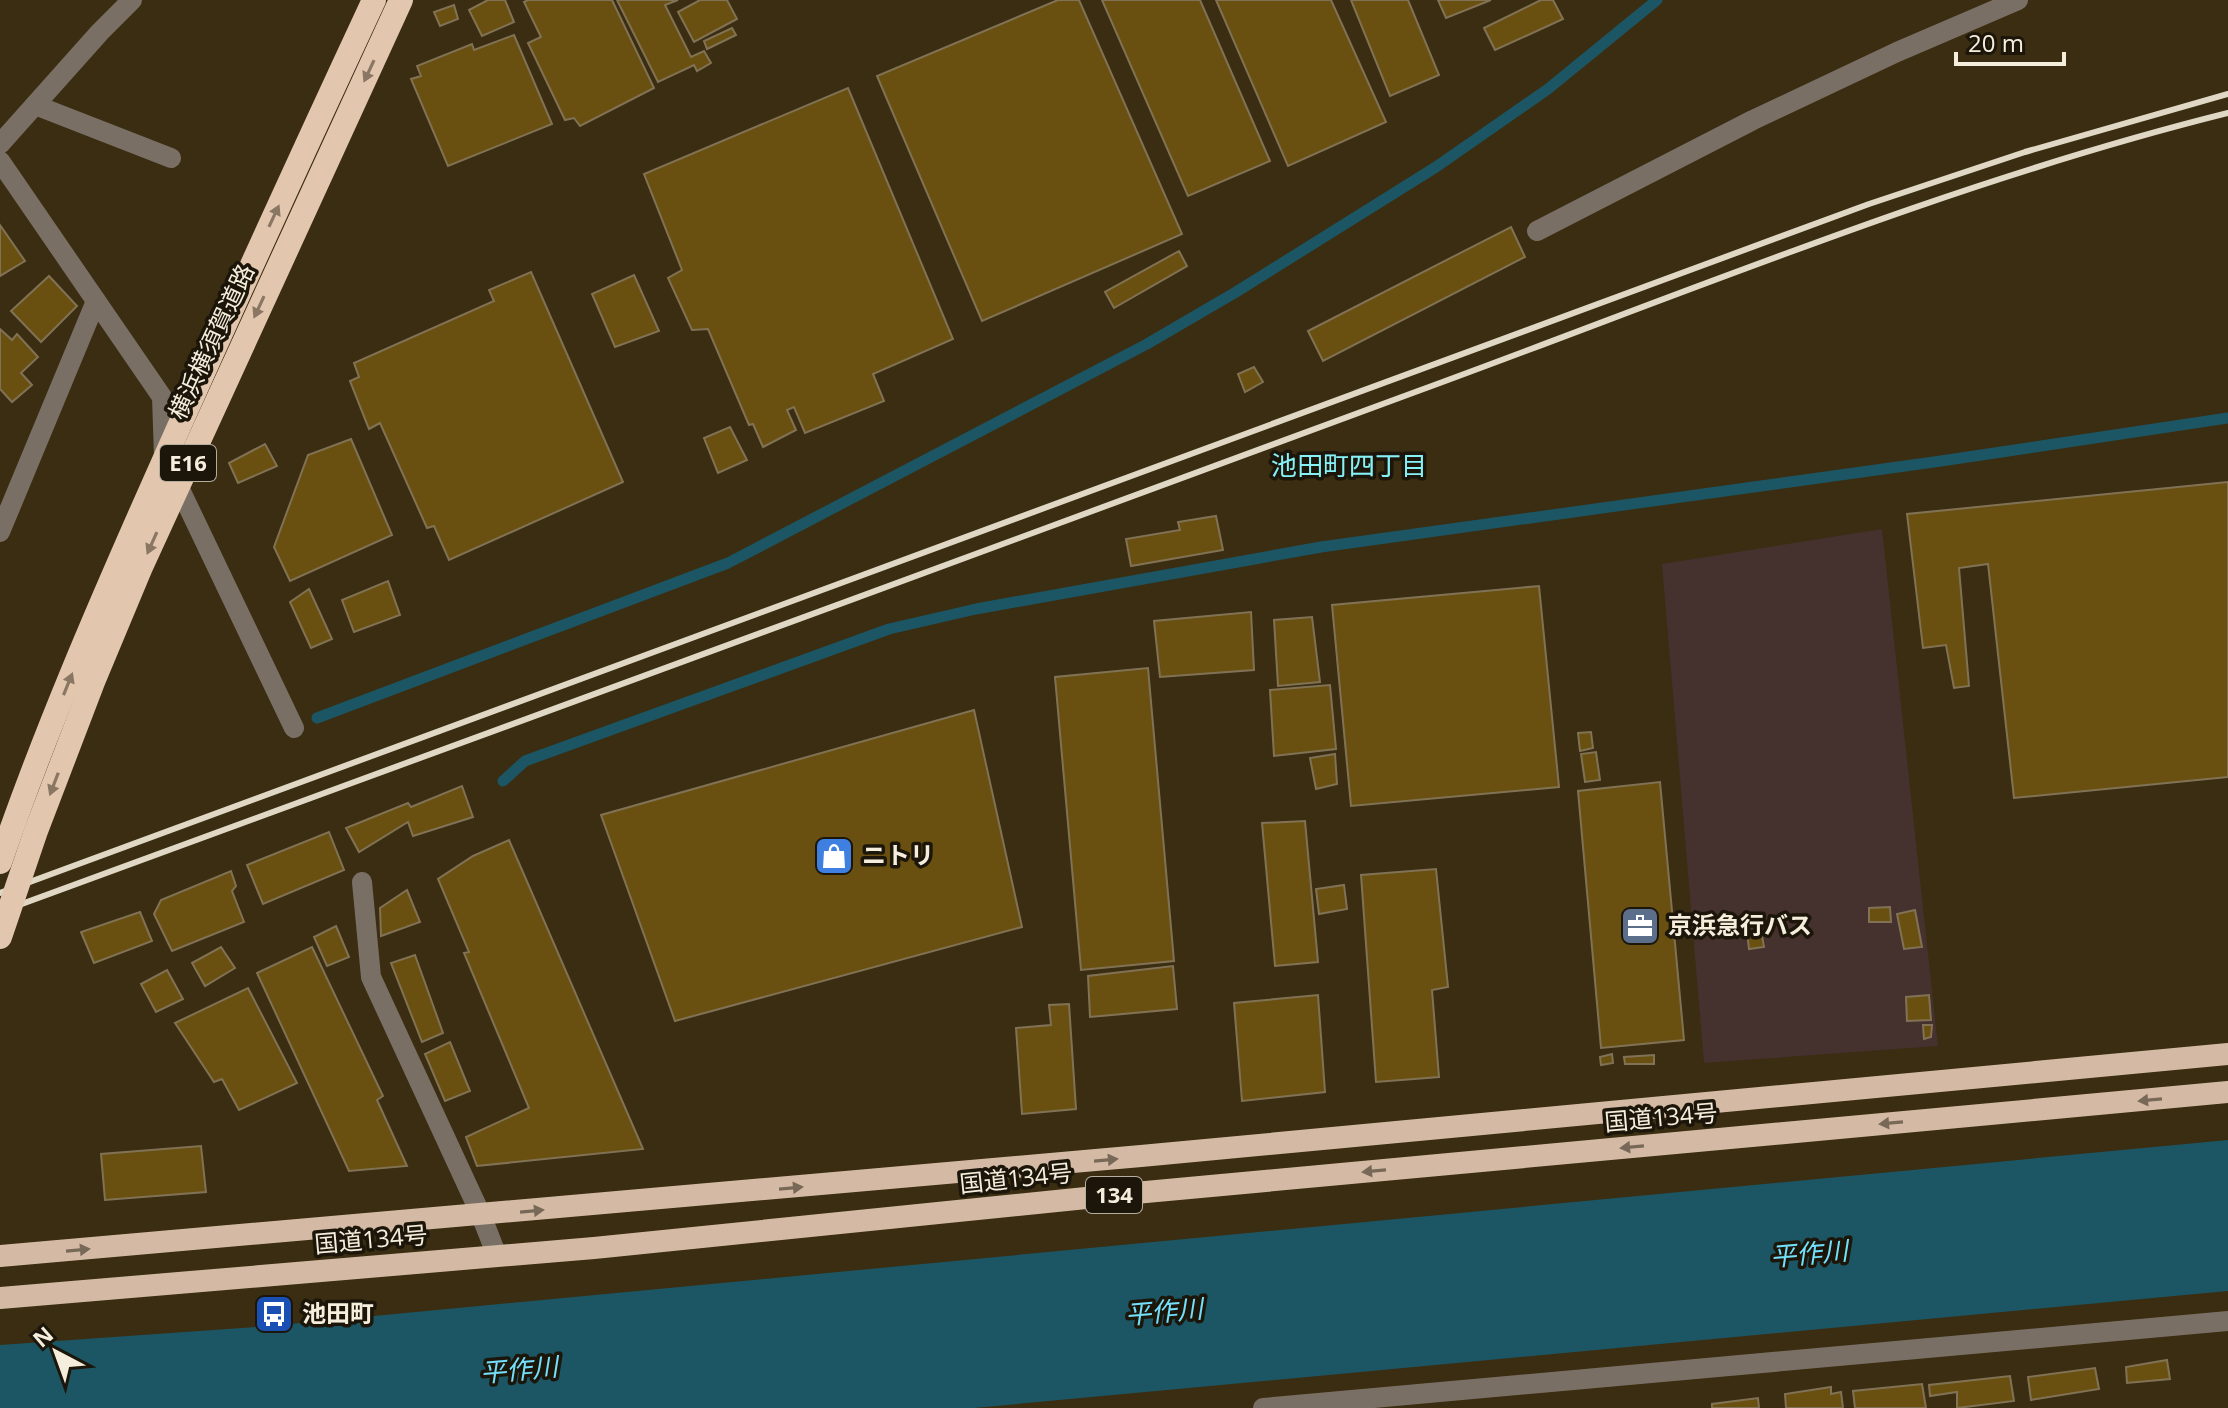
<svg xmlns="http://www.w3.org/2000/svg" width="2228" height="1408" font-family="'Open Sans','Noto Sans JP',sans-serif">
<rect width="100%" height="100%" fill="#3a2d11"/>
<!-- industrial -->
<polygon fill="#45312e" points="1882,529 1938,1046 1704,1063 1662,564"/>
<!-- water -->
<polygon fill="#1c5664" points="2228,1140 2228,1291 974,1408 0,1408 0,1345 269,1326"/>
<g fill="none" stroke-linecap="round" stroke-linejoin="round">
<!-- stream -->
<g stroke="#1c5664" stroke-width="11">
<polyline points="317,718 728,563 1147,344 1236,292 1436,167 1548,89 1657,0"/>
<polyline points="503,781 525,761 889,629 976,609 1321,547 1941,461 2228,418"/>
</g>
</g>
<!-- building -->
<g fill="#695010" stroke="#817255" stroke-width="2">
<polygon points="488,0 505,0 514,22 482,36 469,10"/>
<polygon points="528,0 612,0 654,88 580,126 574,118 565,120 528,43 541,37 524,2"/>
<polygon points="617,0 678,0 665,5 691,57 704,51 711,63 697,71 694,65 658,82"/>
<polygon points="700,0 727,0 737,19 694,42 678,12"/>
<polygon points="1058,0 1079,0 1182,234 982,321 877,76"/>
<polygon points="1102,0 1200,0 1270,161 1188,196"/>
<polygon points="1216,0 1331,0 1386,122 1288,166"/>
<polygon points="1351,0 1408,0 1439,75 1390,96"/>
<polygon points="1438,0 1491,0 1446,18"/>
<polygon points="1541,0 1553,0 1563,19 1495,50 1484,28"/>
<polygon points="454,5 458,19 440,26 434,12"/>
<polygon points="732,28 736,35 707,49 704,41"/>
<polygon points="514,35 552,124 448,166 411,79 421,76 417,66 472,44 474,50"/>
<polygon points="848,88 953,339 873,374 884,401 805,433 794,407 787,410 796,430 763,447 753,424 749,425 708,329 692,330 668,278 682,270 644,174"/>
<polygon points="0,225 25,261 0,276"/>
<polygon points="1511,227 1525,257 1323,361 1308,331"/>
<polygon points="1179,251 1187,266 1114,308 1105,292"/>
<polygon points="531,272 623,482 449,560 434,526 427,528 380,423 369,429 350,381 359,377 354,363 494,301 489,290"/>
<polygon points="634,275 659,331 615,347 592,294"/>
<polygon points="49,276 77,306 41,342 11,311"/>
<polygon points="0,329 12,340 17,334 38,357 21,373 32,385 12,402 0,389"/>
<polygon points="1254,367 1263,382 1245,392 1238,374"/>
<polygon points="730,427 747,460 718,473 704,438"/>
<polygon points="351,439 392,535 290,581 274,547 308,455"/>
<polygon points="265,444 277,466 238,483 229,463"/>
<polygon points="2228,482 2228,777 2014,798 1988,564 1959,568 1969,686 1954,688 1946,645 1923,648 1907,514"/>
<polygon points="1216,516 1223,550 1131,566 1126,539 1180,530 1178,522"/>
<polygon points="388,581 400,615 354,632 342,600"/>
<polygon points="1539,586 1559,787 1351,806 1332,605"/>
<polygon points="309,589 332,639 311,648 290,602"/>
<polygon points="1251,612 1254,670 1160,677 1154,621"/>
<polygon points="1312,617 1320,682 1278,686 1274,620"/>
<polygon points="1148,668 1174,961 1081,970 1055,677"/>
<polygon points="1330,685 1336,749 1274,756 1270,690"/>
<polygon points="974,710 1022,927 675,1021 601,815"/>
<polygon points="1591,732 1593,748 1580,751 1578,733"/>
<polygon points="1596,752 1600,780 1585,782 1581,754"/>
<polygon points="1335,754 1337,784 1316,789 1310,758"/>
<polygon points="1660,782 1684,1040 1601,1048 1578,791"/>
<polygon points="462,786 473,817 413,836 408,822 359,852 346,828 408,803 411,807"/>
<polygon points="1305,821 1318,962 1275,966 1262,823"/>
<polygon points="329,832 344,870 263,904 247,865"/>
<polygon points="509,840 643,1149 477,1166 466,1137 529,1108 464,953 469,952 438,879 473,856"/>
<polygon points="1436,869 1448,987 1432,990 1439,1077 1376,1082 1361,875"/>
<polygon points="231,871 236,886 232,891 244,922 172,951 154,914 161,900"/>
<polygon points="1344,885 1347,909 1319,914 1316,889"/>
<polygon points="407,890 420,922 381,936 380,908"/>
<polygon points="1890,907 1891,922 1869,922 1869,908"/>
<polygon points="1915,910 1922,947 1904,949 1897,914"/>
<polygon points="140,912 152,941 94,963 81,932"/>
<polygon points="336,926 349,957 327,966 314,937"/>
<polygon points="1761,930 1764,947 1749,949 1747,932"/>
<polygon points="221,947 235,968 205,986 192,963"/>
<polygon points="312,947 383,1096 377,1100 407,1166 349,1171 257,973"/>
<polygon points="415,955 443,1033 422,1042 391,963"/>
<polygon points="1173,966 1177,1009 1090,1017 1088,976"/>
<polygon points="167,970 183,999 156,1012 141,984"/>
<polygon points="248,988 297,1083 239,1110 222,1079 214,1082 175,1023"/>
<polygon points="1318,995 1325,1092 1242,1101 1234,1003"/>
<polygon points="1929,995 1931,1020 1907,1021 1906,997"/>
<polygon points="1069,1004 1076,1109 1022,1114 1016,1028 1051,1025 1049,1005"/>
<polygon points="1923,1025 1932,1025 1931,1037 1924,1039"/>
<polygon points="450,1042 470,1091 445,1101 425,1054"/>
<polygon points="1612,1054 1613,1063 1601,1065 1600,1057"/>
<polygon points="1654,1055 1654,1064 1625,1064 1624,1057"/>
<polygon points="201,1146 206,1192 105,1200 101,1154"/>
<polygon points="2167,1360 2170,1379 2127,1383 2126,1367"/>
<polygon points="2095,1368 2099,1389 2031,1400 2028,1377"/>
<polygon points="2010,1376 2014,1401 1957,1408 1957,1392 1930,1396 1929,1385"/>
<polygon points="1922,1384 1926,1408 1855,1408 1853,1391"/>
<polygon points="1831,1387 1831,1394 1841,1392 1843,1408 1786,1408 1785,1394"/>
<polygon points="1758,1398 1759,1408 1712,1408 1712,1404"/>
</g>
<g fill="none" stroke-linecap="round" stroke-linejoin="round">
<!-- service -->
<g stroke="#7a6f65" stroke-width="20">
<polyline points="1537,231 1753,120 1897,52 2018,0"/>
<polyline points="362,882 371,977 481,1215 497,1256"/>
</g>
<!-- minor -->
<g stroke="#7a6f65" stroke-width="20">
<polyline points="35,105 171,158"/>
<polyline points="0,161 162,397 164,456 294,728"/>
<polyline points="0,532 96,301"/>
<polyline points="1263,1408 2228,1321"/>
</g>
<!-- tertiary -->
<polyline stroke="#7a6f65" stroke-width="20" points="0,144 100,32 132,0"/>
<!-- trunk -->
<g stroke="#d4baa4" stroke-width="22">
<polyline points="0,1256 1141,1156 2228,1054"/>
<polyline points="0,1298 594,1248 1135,1193 2228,1092"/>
</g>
<!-- rail -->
<g stroke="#e0d8c5" stroke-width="6">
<polyline points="0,893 1869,204 2025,152 2228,94"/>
<path d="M0 912C474 741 945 564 1418 391 1686 293 1951 182 2228 113"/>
</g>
<!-- motorway-bridge -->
<g stroke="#e3c6ae" stroke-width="24">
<path d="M0 862C44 734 98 609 153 485 225 323 299 161 374 0"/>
<polyline points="0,937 36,831 93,682 141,567 401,0"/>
</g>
</g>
<!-- one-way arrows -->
<defs><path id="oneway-solid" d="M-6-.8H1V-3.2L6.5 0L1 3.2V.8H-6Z" transform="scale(2)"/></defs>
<g fill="#897764">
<use href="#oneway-solid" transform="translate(369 71) rotate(115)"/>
<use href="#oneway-solid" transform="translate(274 216) rotate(-65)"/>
<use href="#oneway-solid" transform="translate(259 307) rotate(115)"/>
<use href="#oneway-solid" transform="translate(152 543) rotate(114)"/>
<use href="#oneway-solid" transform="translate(68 684) rotate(-68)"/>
<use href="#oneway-solid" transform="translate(54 784) rotate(111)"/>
</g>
<g fill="#786857">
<use href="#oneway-solid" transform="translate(2150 1100) rotate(175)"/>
<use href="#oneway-solid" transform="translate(1891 1123) rotate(175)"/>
<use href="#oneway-solid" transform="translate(1632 1147) rotate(175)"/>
<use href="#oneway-solid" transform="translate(1106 1160) rotate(-5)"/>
<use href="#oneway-solid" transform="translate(1374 1171) rotate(175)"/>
<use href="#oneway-solid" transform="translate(791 1188) rotate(-5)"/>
<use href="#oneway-solid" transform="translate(532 1211) rotate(-5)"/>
<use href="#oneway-solid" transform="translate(78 1250) rotate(-5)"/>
</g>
<!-- icons -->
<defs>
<symbol id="shop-square" viewBox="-11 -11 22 22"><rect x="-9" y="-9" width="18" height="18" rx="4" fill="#3f7fe0" stroke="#1c160a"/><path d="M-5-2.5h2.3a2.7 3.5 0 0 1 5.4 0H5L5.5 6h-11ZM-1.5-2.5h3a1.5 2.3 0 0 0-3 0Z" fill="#fff"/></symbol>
<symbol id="office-square" viewBox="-11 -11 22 22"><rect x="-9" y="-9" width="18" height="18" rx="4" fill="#5c6f8a" stroke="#1c160a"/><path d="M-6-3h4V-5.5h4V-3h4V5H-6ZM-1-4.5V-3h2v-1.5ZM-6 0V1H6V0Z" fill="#fff"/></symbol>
<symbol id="bus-square" viewBox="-11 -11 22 22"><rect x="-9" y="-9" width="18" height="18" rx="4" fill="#1a4fb4" stroke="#1c160a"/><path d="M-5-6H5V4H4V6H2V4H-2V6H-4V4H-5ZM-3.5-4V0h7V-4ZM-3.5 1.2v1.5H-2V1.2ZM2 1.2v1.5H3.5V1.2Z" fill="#fff"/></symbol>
</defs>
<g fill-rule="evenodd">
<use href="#shop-square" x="812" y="834" width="44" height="44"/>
<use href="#office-square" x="1618" y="904" width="44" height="44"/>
<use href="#bus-square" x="252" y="1292" width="44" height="44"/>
</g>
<g text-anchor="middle" stroke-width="7" stroke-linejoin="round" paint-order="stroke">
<!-- shield labels -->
<g fill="#1c160a" stroke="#b5ad9e" stroke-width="2">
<rect x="160" y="445" width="56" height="36" rx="6"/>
<rect x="1086" y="1177" width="56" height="36" rx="6"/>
</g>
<g font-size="22" font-weight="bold" fill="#f6eedd">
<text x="188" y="471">E16</text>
<text x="1114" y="1203">134</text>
</g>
<!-- street labels -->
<g font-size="24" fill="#f6eedd" stroke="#1c160a">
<text transform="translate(212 342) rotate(-65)" y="8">横浜横須賀道路</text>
<text transform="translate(1661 1118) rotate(-5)" y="8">国道134号</text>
<text transform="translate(1016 1179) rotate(-6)" y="8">国道134号</text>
<text transform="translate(371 1240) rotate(-5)" y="8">国道134号</text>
</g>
<!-- poi labels -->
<g font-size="24" font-weight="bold" fill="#f6eedd" stroke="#1c160a" text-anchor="start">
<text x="862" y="864">ニトリ</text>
<text x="1668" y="934">京浜急行バス</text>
<text x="302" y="1322">池田町</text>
</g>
<!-- neighbourhood labels -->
<g font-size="26" fill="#86f2f8" stroke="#1c160a">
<text x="1349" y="475">池田町四丁目</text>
</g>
<!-- water labels -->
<g font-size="26" font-style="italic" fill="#73e1fd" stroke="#1c160a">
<text transform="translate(1809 1254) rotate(-5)" y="9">平作川</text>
<text transform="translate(1164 1312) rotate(-5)" y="9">平作川</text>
<text transform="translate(519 1370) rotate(-5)" y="9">平作川</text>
</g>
</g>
<!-- north arrow -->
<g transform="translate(56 1352) rotate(319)" stroke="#1c160a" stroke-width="6" paint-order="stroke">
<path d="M0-6L14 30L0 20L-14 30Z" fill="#f6eedd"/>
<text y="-12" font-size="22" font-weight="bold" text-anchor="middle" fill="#f6eedd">N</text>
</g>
<!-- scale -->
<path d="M1956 52v12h108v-12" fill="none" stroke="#f6eedd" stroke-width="4"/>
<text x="1968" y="52" font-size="24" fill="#f6eedd" stroke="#1c160a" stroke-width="6" paint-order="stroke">20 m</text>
</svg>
